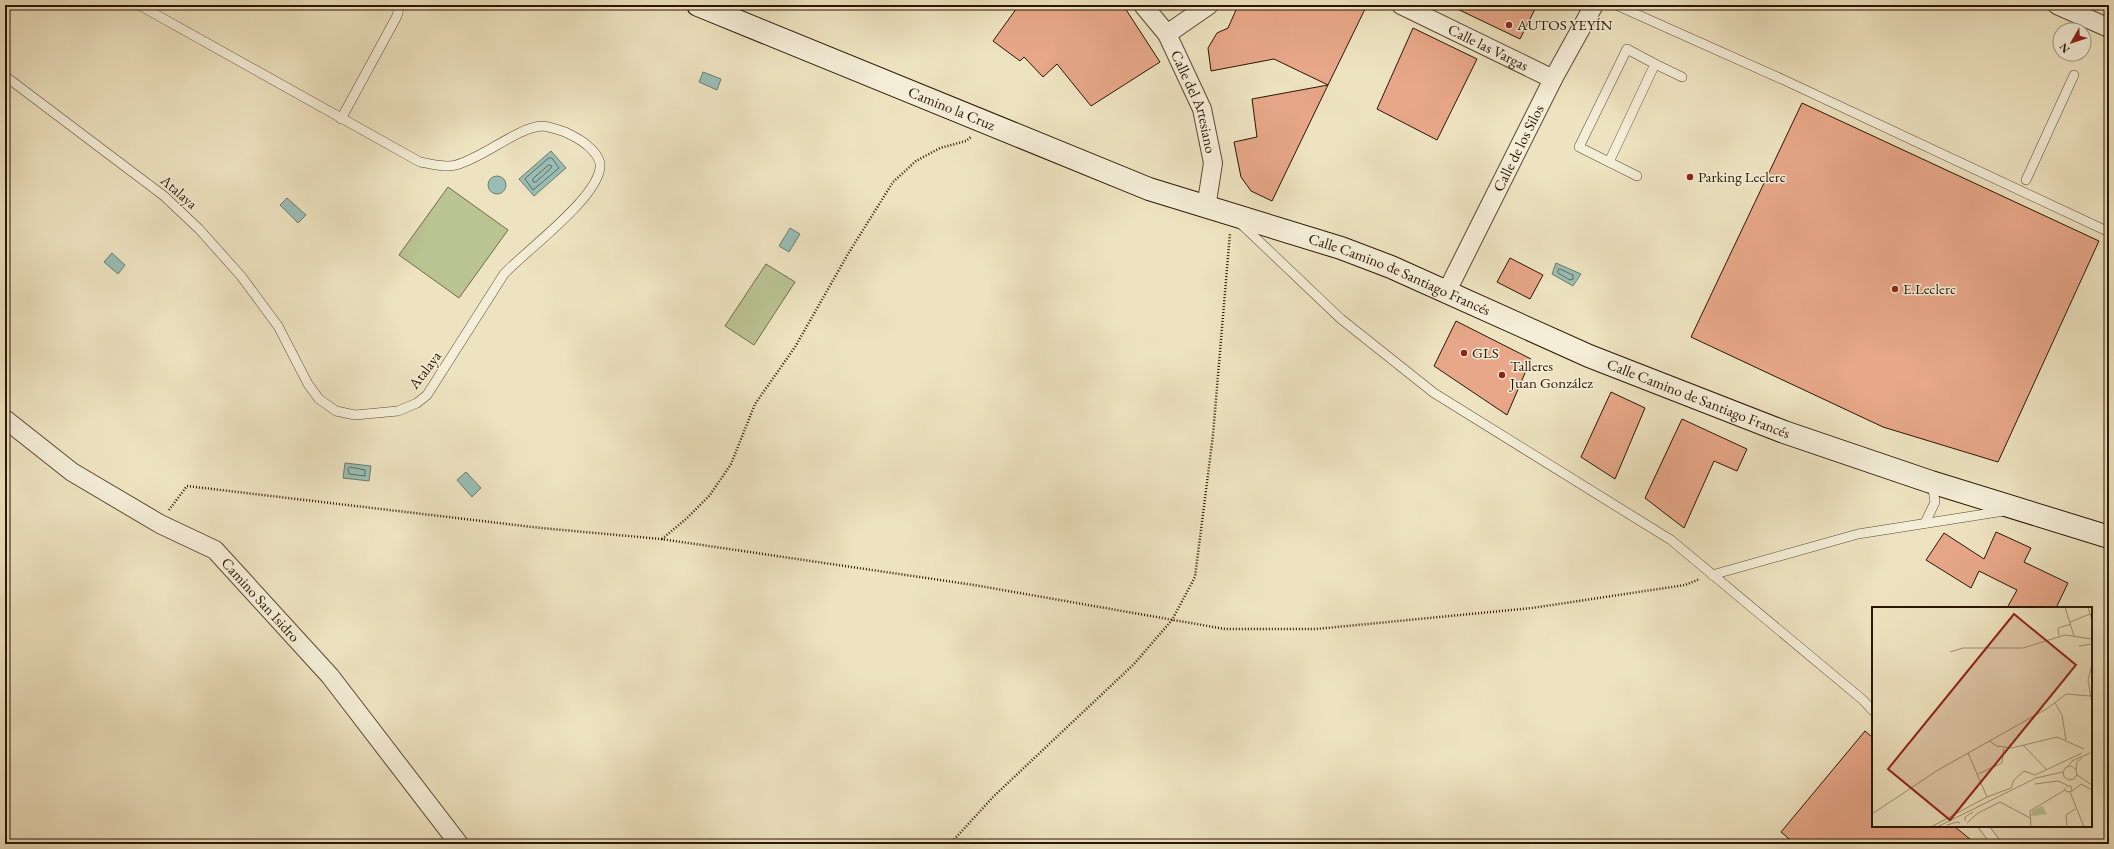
<svg xmlns="http://www.w3.org/2000/svg" width="2114" height="849" font-family="'EB Garamond',serif">
<rect width="100%" height="100%" fill="#eee3c1"/>
<filter id="stains"><feTurbulence type="fractalNoise" baseFrequency=".005" numOctaves="4"/><feColorMatrix values="0 0 0 0 .2 0 0 0 0 .09 0 0 0 0 .02 0 0 0 .5 -.17"/></filter>
<radialGradient id="worn" r=".72"><stop offset=".6" stop-color="#630" stop-opacity="0"/><stop offset="1" stop-color="#630" stop-opacity=".3"/></radialGradient>
<!-- green -->
<g fill="#bac392" stroke="#726c4a">
<polygon points="448,187 508,230 459,298 399,255"/>
<polygon points="766,264 795,282 754,345 725,326"/>
</g>
<!-- water -->
<g fill="#99beb6" stroke="#6d7b6e">
<polygon points="703,72 721,79 717,90 699,82"/>
<polygon points="551,151 566,168 534,196 519,179"/>
<circle cx="497" cy="185" r="9"/>
<polygon points="287,198 306,215 298,223 280,205"/>
<polygon points="790,228 800,234 789,252 779,246"/>
<polygon points="112,253 125,265 118,274 104,262"/>
<polygon points="1556,263 1581,274 1573,286 1552,274"/>
<polygon points="345,463 371,466 369,481 343,478"/>
<polygon points="466,472 481,488 472,497 457,480"/>
</g>
<g fill="none" stroke-linecap="round" stroke-linejoin="round">
<!-- shore -->
<g stroke="#626a5c" stroke-width="1">
<polygon points="549,158 552,158 559,168 533,190 525,179"/>
<polygon points="549,165 552,166 551,168 536,182 533,182 533,179"/>
<polygon points="1560,269 1573,275 1573,279 1570,280 1558,273 1558,270"/>
<polygon points="350,467 365,470 365,476 349,474 348,469"/>
</g>
</g>
<!-- building -->
<g fill="#e7a788" stroke="#2a1601">
<polygon points="1019,5 1123,5 1160,62 1091,106 1057,64 1043,77 1024,57 1020,61 993,41"/>
<polygon points="1243,5 1367,5 1328,85 1274,59 1211,71 1208,48 1217,33 1228,28 1236,10"/>
<polygon points="1449,5 1537,5 1520,39"/>
<polygon points="1413,28 1477,59 1437,140 1377,109"/>
<polygon points="1328,85 1272,201 1251,191 1241,177 1234,142 1257,137 1252,99"/>
<polygon points="1802,103 2099,241 1998,462 1883,427 1691,337"/>
<polygon points="1510,258 1543,275 1530,299 1497,282"/>
<polygon points="1456,321 1531,359 1507,415 1434,366"/>
<polygon points="1611,392 1645,408 1615,479 1581,457"/>
<polygon points="1682,419 1747,449 1737,471 1714,461 1684,528 1645,498"/>
<polygon points="1996,532 2031,548 2024,562 2068,583 2056,608 2007,608 2017,590 1979,571 1971,588 1926,560 1944,533 1984,559"/>
<polygon points="1865,731 1873,738 1873,826 1954,826 1976,844 1795,844 1781,832"/>
</g>
<g fill="none" stroke-linecap="round" stroke-linejoin="round">
<defs>
<g id="lane">
<polyline points="1616,5 1784,80 2109,232"/>
<path d="M5 76 164 196 199 229 241 276 278 326 308 384 319 399 336 411 355 415 398 411 417 403 427 395 504 274C525 251 604 194 600 163 598 156 594 151 588 146 582 140 573 136 565 132 558 130 549 126 541 126 517 128 483 158 456 165 445 168 431 164 420 162L139 5"/>
<polyline points="341,119 397,16 400,5"/>
<polyline points="1609,162 1579,147 1627,49 1655,64"/>
<polyline points="1637,176 1609,162 1655,64 1682,77"/>
<polyline points="2026,180 2074,75"/>
<polyline points="1241,224 1341,319 1434,393 1671,540 1863,700 1873,711"/>
<polyline points="1925,523 1935,502 1932,483"/>
<polyline points="1712,575 1858,534 2004,511"/>
<polyline points="1983,826 1997,844"/>
</g>
<g id="street">
<path id="s1" d="M1143 5 1167 34 1202 109 1213 163 1206 208"/>
<path id="s2" d="M1401 5 1553 79"/>
<polyline points="2057,5 2109,28"/>
<polyline points="1167,34 1209,5"/>
<path id="s3" d="M1446 293 1553 79 1594 5"/>
<path id="s4" d="M5 419 72 472 160 524 215 550 330 676 459 844"/>
</g>
<g id="secondary">
<path id="s5" d="M698 5 1149 189 1341 248 1391 267 1589 356 1784 432 1931 482 2109 537"/>
</g>
</defs>
<!-- lane casing -->
<use href="#lane" stroke="#5b4931" stroke-width="10"/>
<!-- street casing -->
<use href="#street" stroke="#5b4931" stroke-width="20"/>
<!-- secondary casing -->
<use href="#secondary" stroke="#2a1601" stroke-width="24"/>
<!-- path -->
<g stroke="#2a1601" stroke-width="2.5" stroke-dasharray="1 2" stroke-linecap="butt">
<polyline points="169,510 187,486 541,528 661,539 974,585 1225,629 1316,629 1532,608 1685,585 1700,579"/>
<polyline points="662,539 686,519 710,495 731,464 755,404 795,347 848,254 893,182 916,161 940,148 966,141 972,136"/>
<polyline points="950,844 993,797 1134,664 1172,620 1195,577 1213,435 1230,233"/>
</g>
<!-- lane -->
<use href="#lane" stroke="#f4edd7" stroke-width="9"/>
<!-- street -->
<use href="#street" stroke="#f4edd7" stroke-width="18"/>
<!-- secondary -->
<use href="#secondary" stroke="#f4edd7" stroke-width="22"/>
</g>
<!-- markers -->
<g fill="#8f2418" stroke="#f4edd7" stroke-width="1.5">
<circle cx="1509" cy="25" r="4"/>
<circle cx="1690" cy="177" r="4"/>
<circle cx="1895" cy="289" r="4"/>
<circle cx="1464" cy="353" r="4"/>
<circle cx="1502" cy="375" r="4"/>
</g>
<g text-anchor="middle" stroke-width="3" stroke-linejoin="round" paint-order="stroke">
<!-- poi labels -->
<g font-size="15" fill="#2a1601" stroke="#f4edd7" text-anchor="start">
<text x="1517" y="30">AUTOS YEYÍN</text>
<text x="1698" y="182">Parking Leclerc</text>
<text x="1903" y="294">E.Leclerc</text>
<text x="1472" y="358">GLS</text>
<text x="1510" y="371">Talleres<tspan x="1510" dy="17">Juan González</tspan></text>
</g>
<!-- street labels -->
<g font-size="15" fill="#2a1601" stroke="#f4edd7">
<text dy="5" stroke="none"><textPath href="#s2" startOffset="97">Calle las Vargas</textPath></text>
<text dy="5" stroke="none"><textPath href="#s1" startOffset="111">Calle del Artesiano</textPath></text>
<text dy="5" stroke="none"><textPath href="#s5" startOffset="274">Camino la Cruz</textPath></text>
<text dy="5" stroke="none"><textPath href="#s3" startOffset="162">Calle de los Silos</textPath></text>
<text transform="translate(179 192) rotate(41)" y="5">Atalaya</text>
<text dy="5" stroke="none"><textPath href="#s5" startOffset="752">Calle Camino de Santiago Francés</textPath></text>
<text transform="translate(425 370) rotate(-53)" y="5">Atalaya</text>
<text dy="5" stroke="none"><textPath href="#s5" startOffset="1076">Calle Camino de Santiago Francés</textPath></text>
<text dy="5" stroke="none"><textPath href="#s4" startOffset="316">Camino San Isidro</textPath></text>
</g>
</g>
<!-- overview -->
<g transform="translate(1872 607)">
<rect width="220" height="220" fill="#eee3c1"/>
<path d="M170 199 175 207 159 209 160 204Z" fill="#bac392"/>
<path fill="none" stroke="#a09174" stroke-width="1" d="M193 0 202 29M216 0 220 13M198 15 218 7M187 29 186 21 199 17M207 39 220 37M78 45 91 41H151L193 28 220 32M220 57 216 73 220 97M183 96 190 108 194 133M117 134 125 139 140 141 185 130 212 142M151 138 174 162M96 146 115 190M196 159 200 154 218 146M204 163 205 155 210 151M106 167 130 156 132 141M205 167 202 172 197 173 192 170 191 165 194 160 200 159 204 163 205 168 220 178M163 177 186 174 195 178M192 181 195 185 200 184 199 179H194M200 184 209 177 220 183M198 185 212 220M158 204 193 183M158 204 159 220M0 207 66 163 176 101 194 87 219 89M93 214V210L101 205M95 216 106 206 128 195 158 211M75 218 85 215 88 216M59 220 115 190 139 181 142 173 152 164 163 168 210 146M65 220 164 171 191 165M195 220 194 208 203 202"/>
<path fill="#8f2418" fill-opacity="0.15" stroke="#8f2418" stroke-width="2" d="M142 7 204 58 78 213 16 162Z"/>
<rect width="220" height="220" fill="none" stroke="#2a1601" stroke-width="2"/>
</g>
<!-- margin -->
<rect width="2114" height="849" fill="none" stroke="#eee3c1" stroke-width="20"/>
<rect x="6" y="6" width="2102" height="837" fill="none" stroke="#2a1601" stroke-width="2"/>
<rect x="10" y="10" width="2094" height="829" fill="none" stroke="#2a1601"/>
<!-- north arrow -->
<g transform="translate(2072 42) rotate(231)"><circle r="19" fill="#f4edd7" stroke="#a39781"/>
<path d="M0-3L7 15L0 10L-7 15Z" fill="#8f2418"/>
<text y="-6" font-size="11" font-weight="bold" text-anchor="middle" fill="#2a1601">N</text>
</g>
<rect width="100%" height="100%" filter="url(#stains)"/>
<rect width="100%" height="100%" fill="url(#worn)"/>
</svg>
